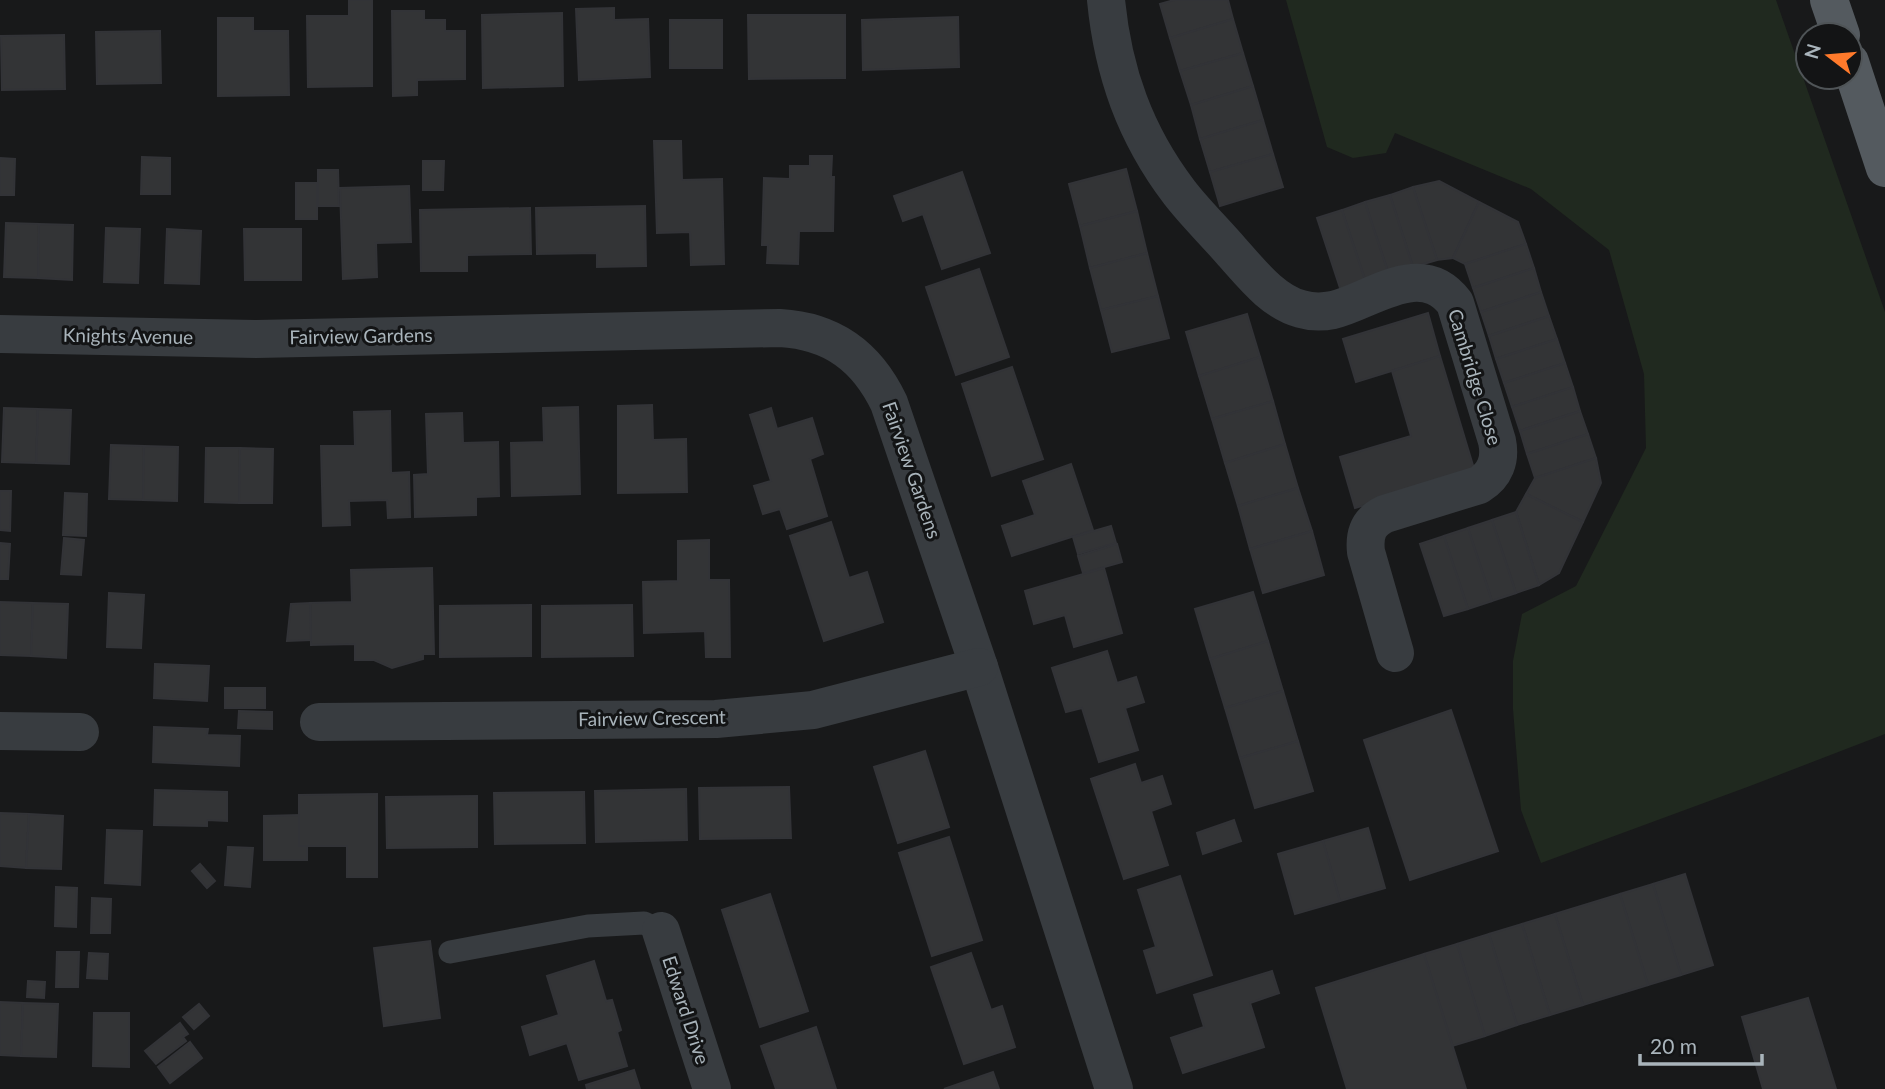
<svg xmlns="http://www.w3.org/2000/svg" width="1885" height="1089" font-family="Lato,sans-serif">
<rect width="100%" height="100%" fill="#18191a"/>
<!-- green -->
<polygon fill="#20291f" points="1286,0 1776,0 1885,312 1885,734 1750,786 1541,863 1521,810 1513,709 1513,661 1522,614 1576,586 1646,448 1644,374 1609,250 1531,189 1395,133 1386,153 1353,158 1327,147"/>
<!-- building -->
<g fill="#333436" stroke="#323337" stroke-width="2">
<polygon points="349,0 372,0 372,86 308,87 307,16 349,16"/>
<polygon points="1174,0 1228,0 1233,19 1170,38 1160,4"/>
<polygon points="614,8 614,20 648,19 650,77 579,80 576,9"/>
<polygon points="392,11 424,11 424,20 445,20 445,31 465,31 465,79 417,80 417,95 393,96"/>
<polygon points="562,13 563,86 483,88 482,15"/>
<polygon points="748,15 845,15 845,78 749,79"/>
<polygon points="958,17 959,67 863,70 862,20"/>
<polygon points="218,18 253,18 253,31 288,31 289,95 218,96"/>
<polygon points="1233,19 1243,53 1180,71 1170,38"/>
<rect x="670" y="20" width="52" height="48"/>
<polygon points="160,31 161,83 97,84 96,32"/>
<polygon points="64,35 65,89 2,90 1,36"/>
<polygon points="1243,53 1253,86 1191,105 1180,71"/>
<polygon points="1253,86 1263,120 1200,139 1191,105"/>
<polygon points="1263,120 1273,154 1210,172 1200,139"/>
<polygon points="654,141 681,141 682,180 722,179 724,264 691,265 690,232 657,233"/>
<polygon points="1273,154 1283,187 1220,206 1210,172"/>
<polygon points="810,156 832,156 831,177 834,177 833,231 799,231 798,264 767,263 768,245 762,245 764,178 790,179 790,166 810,166"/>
<polygon points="142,157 170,158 170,194 141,194"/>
<polygon points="0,158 15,159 14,195 0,195"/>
<polygon points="423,161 444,161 443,190 423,190"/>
<polygon points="1126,169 1137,211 1080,226 1069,184"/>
<polygon points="318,170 338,170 339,206 318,206"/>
<polygon points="962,172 990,253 942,269 923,214 903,221 894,196"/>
<polygon points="1439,181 1479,202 1453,258 1437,260 1413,187"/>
<rect x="296" y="183" width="21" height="36"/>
<polygon points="409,186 411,242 376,243 377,277 343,279 340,188"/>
<polygon points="1413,187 1437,260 1413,267 1390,195"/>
<polygon points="1390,195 1413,267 1389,275 1365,202"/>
<polygon points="1365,202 1389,275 1366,283 1342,210"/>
<polygon points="1479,202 1518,222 1526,244 1465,264 1453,258"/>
<polygon points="645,206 646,266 597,267 597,253 537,254 536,208"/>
<polygon points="530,208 531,254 467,255 467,271 421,271 420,210"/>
<polygon points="1342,210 1366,283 1341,291 1317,218"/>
<polygon points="1137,211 1147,253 1090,268 1080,226"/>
<polygon points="6,223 39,224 38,278 4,277"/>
<polygon points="39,224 73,225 72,280 38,278"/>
<polygon points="106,228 140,229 138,283 104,282"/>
<polygon points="167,229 201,231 199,284 165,283"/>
<polygon points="244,229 301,229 301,280 245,280"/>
<polygon points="1526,244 1534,268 1473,288 1465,264"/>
<polygon points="1147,253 1158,296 1101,310 1090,268"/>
<polygon points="1534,268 1541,292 1481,312 1473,288"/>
<polygon points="979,269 1009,357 956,375 926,287"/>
<polygon points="1541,292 1549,316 1489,336 1481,312"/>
<polygon points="1158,296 1169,338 1112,352 1101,310"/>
<polygon points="1428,313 1440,356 1356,382 1343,339"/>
<polygon points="1247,314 1260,357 1199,376 1186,332"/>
<polygon points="1549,316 1557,339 1496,359 1489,336"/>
<polygon points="1557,339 1565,363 1504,383 1496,359"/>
<polygon points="1440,356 1475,472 1355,508 1340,457 1411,436 1392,371"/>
<polygon points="1260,357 1273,401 1212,419 1199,376"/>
<polygon points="1565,363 1573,387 1512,407 1504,383"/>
<polygon points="1012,367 1043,459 992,476 962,384"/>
<polygon points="1573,387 1580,411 1520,431 1512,407"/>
<polygon points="1273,401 1285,444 1225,463 1212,419"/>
<polygon points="652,405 653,440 686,439 687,492 618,493 618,406"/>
<polygon points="578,407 580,494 512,496 511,443 544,442 543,408"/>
<polygon points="4,408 38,409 36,463 2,462"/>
<polygon points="771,408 777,429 812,418 823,454 810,459 827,516 787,529 780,509 763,514 754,486 771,481 750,415"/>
<polygon points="38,409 71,410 69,464 36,463"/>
<polygon points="390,411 391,473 409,472 410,517 388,518 387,500 349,501 350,525 323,526 321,446 355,446 354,412"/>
<polygon points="1580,411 1588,434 1527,454 1520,431"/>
<polygon points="462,413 463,443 498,442 499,496 476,497 476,515 415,517 414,475 428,474 426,414"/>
<polygon points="1588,434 1596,458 1535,478 1527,454"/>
<polygon points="1285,444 1298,488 1238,506 1225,463"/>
<polygon points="111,445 144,446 143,500 109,499"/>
<polygon points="144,446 178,447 177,501 143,500"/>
<polygon points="206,448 240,448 239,503 205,502"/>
<polygon points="240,448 273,449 272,503 239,503"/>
<polygon points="1596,458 1601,483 1583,522 1526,494 1535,478"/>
<polygon points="1071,464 1093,530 1012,556 1002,526 1035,515 1023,481"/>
<polygon points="1298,488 1312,531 1250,549 1238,506"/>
<polygon points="0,491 11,491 10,531 0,530"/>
<polygon points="65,493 87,494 86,536 63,535"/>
<polygon points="1526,494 1583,522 1559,573 1539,585 1516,512"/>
<polygon points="1516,512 1539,585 1516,593 1492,520"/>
<polygon points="1492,520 1516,593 1492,601 1468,528"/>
<polygon points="831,522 849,578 867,572 883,622 824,641 790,536"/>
<polygon points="1111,526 1116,543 1078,554 1073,537"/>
<polygon points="1468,528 1492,601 1468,609 1444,536"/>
<polygon points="1312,531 1324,575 1263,593 1250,549"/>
<polygon points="1444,536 1468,609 1444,616 1420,544"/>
<polygon points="64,538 84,540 81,575 61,574"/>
<polygon points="709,540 709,580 729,580 730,657 706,657 705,631 644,633 643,582 678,581 678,541"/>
<polygon points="0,543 10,544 8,579 0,579"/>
<polygon points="1117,544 1122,562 1083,573 1078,556"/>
<polygon points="432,568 434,654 423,654 423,659 392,668 374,660 355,660 355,644 311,645 310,603 352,602 351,570"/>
<polygon points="1104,568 1122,633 1074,647 1065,615 1034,624 1025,591"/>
<polygon points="1253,592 1268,641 1210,659 1195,609"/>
<polygon points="109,593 144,595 141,648 107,647"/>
<polygon points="0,602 33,603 31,656 0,655"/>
<polygon points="33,603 68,604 66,658 31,656"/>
<polygon points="310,603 311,640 287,641 291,604"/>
<polygon points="531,605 531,656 440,657 440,606"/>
<polygon points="632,605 633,656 542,657 542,606"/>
<polygon points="1268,641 1283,691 1225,708 1210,659"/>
<polygon points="1107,651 1117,683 1136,677 1144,702 1125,708 1138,750 1099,762 1082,708 1066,712 1052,668"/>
<polygon points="155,664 209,666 207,701 154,698"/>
<rect x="225" y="688" width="40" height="20"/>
<polygon points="1283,691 1298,741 1240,758 1225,708"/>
<polygon points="1451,710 1498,851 1410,880 1364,740"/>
<polygon points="239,711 272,712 272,729 238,728"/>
<polygon points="154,727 208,729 207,735 240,736 239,766 153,762"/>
<polygon points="1298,741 1313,791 1255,808 1240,758"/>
<polygon points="925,751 949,827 898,843 874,767"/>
<polygon points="1135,764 1141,783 1162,776 1171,804 1151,811 1168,865 1124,879 1091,779"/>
<polygon points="789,787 791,838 700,839 699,788"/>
<polygon points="686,789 687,840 596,842 595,791"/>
<polygon points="155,790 227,792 227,821 207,820 207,826 154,825"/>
<polygon points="584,792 585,843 495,844 494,793"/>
<polygon points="377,794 377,877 347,877 347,846 299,846 299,795"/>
<polygon points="477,796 477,847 387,848 386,797"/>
<polygon points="0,813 29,814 26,868 0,866"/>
<polygon points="29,814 63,816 61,869 26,868"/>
<polygon points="299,815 299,846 307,846 307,860 264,860 264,816"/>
<polygon points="1234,820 1241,841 1203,854 1197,833"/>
<polygon points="1368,828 1385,888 1340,901 1323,841"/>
<polygon points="107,830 142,831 140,885 105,883"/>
<polygon points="949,837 982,940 932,956 899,853"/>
<polygon points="1323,841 1340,901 1295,914 1278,854"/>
<polygon points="228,847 253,848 250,887 225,885"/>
<polygon points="200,864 215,881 207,888 192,871"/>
<polygon points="1685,874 1713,965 1681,975 1653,884"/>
<polygon points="1180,876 1212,975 1157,993 1144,951 1156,947 1138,890"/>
<polygon points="1653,884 1681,975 1648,985 1620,894"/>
<polygon points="56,887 77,888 76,927 55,926"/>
<polygon points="770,894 808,1011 760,1027 722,910"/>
<polygon points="1620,894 1648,985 1583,1005 1555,914"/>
<polygon points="92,898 111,899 110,933 91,933"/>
<polygon points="1555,914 1583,1005 1550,1015 1522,924"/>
<polygon points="1522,924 1550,1015 1517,1025 1489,934"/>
<polygon points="1489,934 1517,1025 1485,1036 1457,944"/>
<polygon points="430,941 440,1018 384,1026 374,948"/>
<polygon points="1457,944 1485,1036 1452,1046 1424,954"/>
<polygon points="57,952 79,952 78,987 56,987"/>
<polygon points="89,953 108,954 107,979 87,978"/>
<polygon points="971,953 991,1010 1002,1006 1015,1047 964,1064 931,967"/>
<polygon points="1424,954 1466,1089 1347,1089 1316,988"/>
<polygon points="594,961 606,1001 612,1000 621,1030 617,1032 627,1066 579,1080 567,1043 530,1055 522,1027 559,1015 547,976"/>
<polygon points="1272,971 1279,993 1250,1003 1264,1047 1183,1073 1171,1038 1204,1027 1194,995"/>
<polygon points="28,981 45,982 44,998 27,997"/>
<polygon points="1808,998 1836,1089 1763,1089 1742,1017"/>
<polygon points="0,1002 23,1003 21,1056 0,1055"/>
<polygon points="23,1003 58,1004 56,1057 21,1056"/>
<polygon points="199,1004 209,1016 194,1029 183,1017"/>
<polygon points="94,1013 129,1013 129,1067 93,1066"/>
<polygon points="180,1023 188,1034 183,1037 186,1041 156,1064 145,1051"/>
<polygon points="816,1027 836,1089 776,1089 761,1046"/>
<polygon points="190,1042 202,1058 170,1083 158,1067"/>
<polygon points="634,1070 640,1089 587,1089 586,1085"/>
<polygon points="993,1072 999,1089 944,1089"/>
</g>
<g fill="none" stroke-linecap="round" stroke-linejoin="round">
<!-- service -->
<polyline stroke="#383c40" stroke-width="23" points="450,952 588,926 644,923 661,931"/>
<!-- minor -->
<g stroke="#383c40" stroke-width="38">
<path d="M1106 0C1113 72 1135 134 1179 192 1195 213 1215 232 1232 252 1251 273 1273 302 1301 309 1311 312 1323 312 1333 310 1371 301 1421 258 1455 303L1497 441C1501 460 1495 475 1479 485L1385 514C1368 522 1364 534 1366 552L1395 653"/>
<path d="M0 334 256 339 780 328C833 331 867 357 889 403L979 667 1114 1089"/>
<polyline points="319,722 716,719 813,710 979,667"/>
<polyline points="0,731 80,732"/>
<polyline points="661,931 712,1089"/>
</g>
<!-- primary -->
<g stroke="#545a5f" stroke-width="38">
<polyline points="1829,0 1841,35"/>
<polyline points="1850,62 1885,168"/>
</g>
</g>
<g text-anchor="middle" stroke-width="6" stroke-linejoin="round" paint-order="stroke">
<!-- street labels -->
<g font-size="19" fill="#a9b4bb" stroke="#131415">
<text transform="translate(128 336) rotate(1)" y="7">Knights Avenue</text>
<text transform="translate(361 336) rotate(-1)" y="7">Fairview Gardens</text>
<text transform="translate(1475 377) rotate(73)" y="7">Cambridge Close</text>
<text transform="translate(912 470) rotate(71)" y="7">Fairview Gardens</text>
<text transform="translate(652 718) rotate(-1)" y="7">Fairview Crescent</text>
<text transform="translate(686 1010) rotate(72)" y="7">Edward Drive</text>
</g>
</g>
<!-- north arrow -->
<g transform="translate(1829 56) rotate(286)"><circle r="33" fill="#131415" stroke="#4f5457" stroke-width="2"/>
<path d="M0-5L12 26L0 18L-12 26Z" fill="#ff7a2b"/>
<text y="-10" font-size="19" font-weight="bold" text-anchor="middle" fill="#a9b4bb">N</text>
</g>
<!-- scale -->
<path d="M1640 1054v10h122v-10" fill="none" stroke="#a9b4bb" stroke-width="3.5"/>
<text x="1650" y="1054" font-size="21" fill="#a9b4bb" stroke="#131415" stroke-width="5" paint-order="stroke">20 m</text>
</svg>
